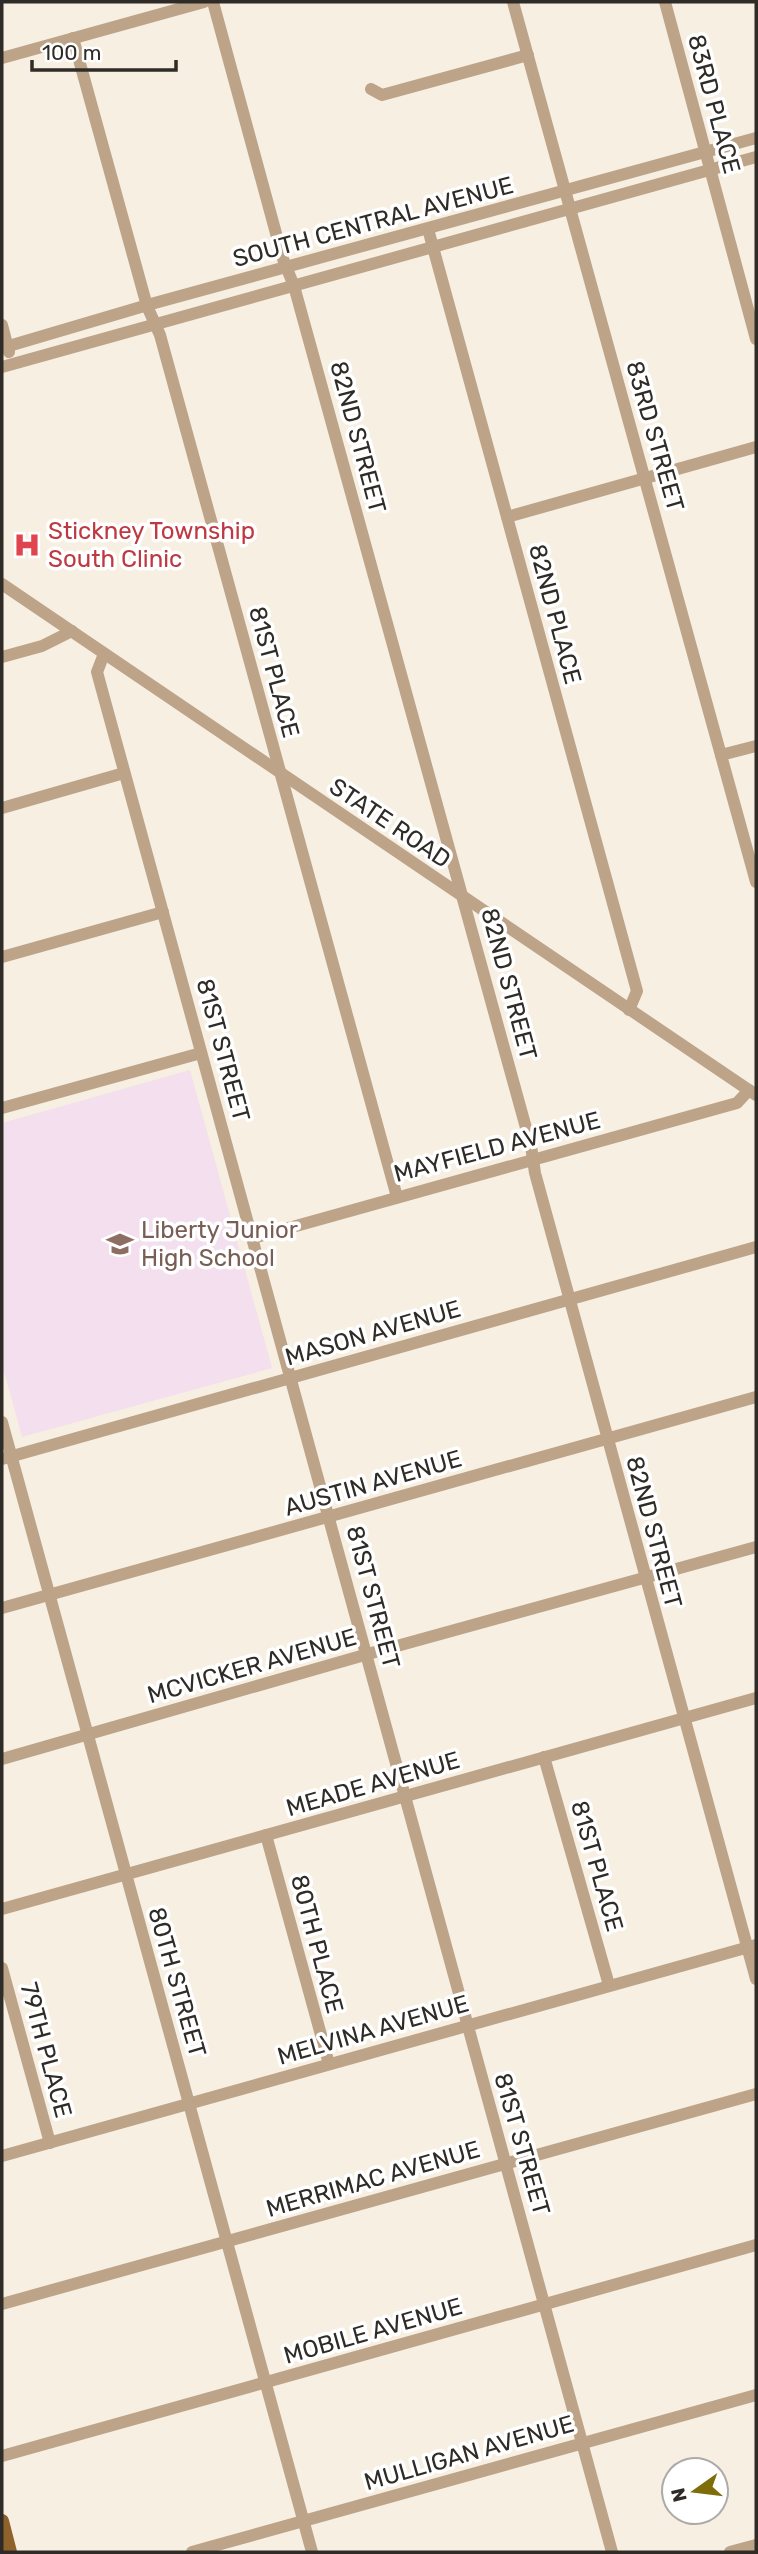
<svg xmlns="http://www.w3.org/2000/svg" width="758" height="2554" font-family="Rubik,sans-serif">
<rect width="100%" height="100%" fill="#f6efe2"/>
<!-- education -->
<polygon fill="#f3dfee" points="190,1070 272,1368 22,1437 2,1364 2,1123"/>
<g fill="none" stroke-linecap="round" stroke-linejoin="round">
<!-- minor -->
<g stroke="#bda388" stroke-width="12">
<polyline points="213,2 283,259 294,286 531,1146 535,1173 756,1979"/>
<polyline points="513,2 756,882"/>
<polyline points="665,2 756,339"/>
<polyline points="73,38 147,306 160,335 397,1197"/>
<polyline points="2,58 204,2"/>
<polyline points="371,89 382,95 528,55"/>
<polyline points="428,229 637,991 629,1010"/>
<polyline points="2,325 9,352"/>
<polyline points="2,348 151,304 756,138"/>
<polyline points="2,367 756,157"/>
<polyline points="507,517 756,447"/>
<polyline points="2,584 756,1095"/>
<polyline points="104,654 97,672 612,2552"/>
<polyline points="2,657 42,646 72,631"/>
<polyline points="721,755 756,746"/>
<polyline points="2,808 124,773"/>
<polyline points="2,957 163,912"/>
<polyline points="2,1108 201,1053"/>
<polyline points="253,1238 737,1103 749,1090"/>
<polyline points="2,1422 312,2552"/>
<polyline points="2,1459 756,1247"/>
<polyline points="2,1608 756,1397"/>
<polyline points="544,1757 609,1985"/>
<polyline points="2,1759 368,1654 756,1547"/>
<polyline points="266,1835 329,2064"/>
<polyline points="2,1909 756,1698"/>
<polyline points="2,1968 50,2143"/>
<polyline points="2,2156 756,1945"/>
<polyline points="2,2304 756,2094"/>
<polyline points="2,2456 756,2245"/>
<polyline points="192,2552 756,2395"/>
<polyline points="730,2552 756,2545"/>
</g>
<!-- major -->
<polyline stroke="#8f622c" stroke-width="14" points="2,2521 10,2552"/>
</g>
<!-- icons -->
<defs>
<symbol id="hospital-bare" viewBox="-9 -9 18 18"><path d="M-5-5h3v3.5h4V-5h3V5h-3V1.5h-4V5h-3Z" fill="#e0444e" stroke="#fff" stroke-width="2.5" paint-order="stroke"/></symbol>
<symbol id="school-bare" viewBox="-9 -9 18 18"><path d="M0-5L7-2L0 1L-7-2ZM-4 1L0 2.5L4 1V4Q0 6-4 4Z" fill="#8d6e63" stroke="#fff" stroke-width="2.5" paint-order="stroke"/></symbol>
</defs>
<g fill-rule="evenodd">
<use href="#hospital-bare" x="8" y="526" width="38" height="38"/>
<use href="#school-bare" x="101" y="1225" width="38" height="38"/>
</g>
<g text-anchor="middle" stroke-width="7" stroke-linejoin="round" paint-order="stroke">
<!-- street labels -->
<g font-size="24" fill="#2f2c27" stroke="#fff">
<text transform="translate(714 104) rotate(75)" y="8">83RD PLACE</text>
<text transform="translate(373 222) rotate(-15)" y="8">SOUTH CENTRAL AVENUE</text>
<text transform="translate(655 436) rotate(74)" y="8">83RD STREET</text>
<text transform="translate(358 437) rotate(75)" y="8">82ND STREET</text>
<text transform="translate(555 614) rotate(75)" y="8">82ND PLACE</text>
<text transform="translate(274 672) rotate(75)" y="8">81ST PLACE</text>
<text transform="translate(390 823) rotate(34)" y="8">STATE ROAD</text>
<text transform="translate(509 984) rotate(75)" y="8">82ND STREET</text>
<text transform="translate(223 1050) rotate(75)" y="8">81ST STREET</text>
<text transform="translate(497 1147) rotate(-15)" y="8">MAYFIELD AVENUE</text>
<text transform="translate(373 1333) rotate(-16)" y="8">MASON AVENUE</text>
<text transform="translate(373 1483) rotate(-16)" y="8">AUSTIN AVENUE</text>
<text transform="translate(654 1532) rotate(75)" y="8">82ND STREET</text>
<text transform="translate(373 1597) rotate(75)" y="8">81ST STREET</text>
<text transform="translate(252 1666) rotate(-16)" y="8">MCVICKER AVENUE</text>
<text transform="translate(373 1784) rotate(-16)" y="8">MEADE AVENUE</text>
<text transform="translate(597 1866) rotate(74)" y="8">81ST PLACE</text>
<text transform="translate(317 1944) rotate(75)" y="8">80TH PLACE</text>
<text transform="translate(177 1982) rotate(74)" y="8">80TH STREET</text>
<text transform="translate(373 2030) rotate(-16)" y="8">MELVINA AVENUE</text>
<text transform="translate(46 2050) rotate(75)" y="8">79TH PLACE</text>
<text transform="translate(522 2144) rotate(74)" y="8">81ST STREET</text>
<text transform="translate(373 2179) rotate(-16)" y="8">MERRIMAC AVENUE</text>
<text transform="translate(373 2331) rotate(-16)" y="8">MOBILE AVENUE</text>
<text transform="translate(469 2453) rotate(-16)" y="8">MULLIGAN AVENUE</text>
</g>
<!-- health labels -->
<g font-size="24" fill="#be3a42" stroke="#fff" text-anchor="start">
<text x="48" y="539">Stickney Township<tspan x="48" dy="28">South Clinic</tspan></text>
</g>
<!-- education labels -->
<g font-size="24" fill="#785e54" stroke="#fff" text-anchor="start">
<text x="141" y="1238">Liberty Junior<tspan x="141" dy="28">High School</tspan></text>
</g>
</g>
<!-- border -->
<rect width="758" height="2554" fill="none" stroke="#2f2c27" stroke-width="7"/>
<!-- north arrow -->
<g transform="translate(695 2491) rotate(256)"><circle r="33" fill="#ffffff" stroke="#acaba9" stroke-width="2"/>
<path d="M0-5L12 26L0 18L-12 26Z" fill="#7e6d08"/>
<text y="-10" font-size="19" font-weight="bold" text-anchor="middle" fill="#2f2c27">N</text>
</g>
<!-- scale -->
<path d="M32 60v10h144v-10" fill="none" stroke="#2f2c27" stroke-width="3.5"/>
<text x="42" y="60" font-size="21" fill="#2f2c27" stroke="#ffffff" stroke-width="5" paint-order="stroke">100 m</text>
</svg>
